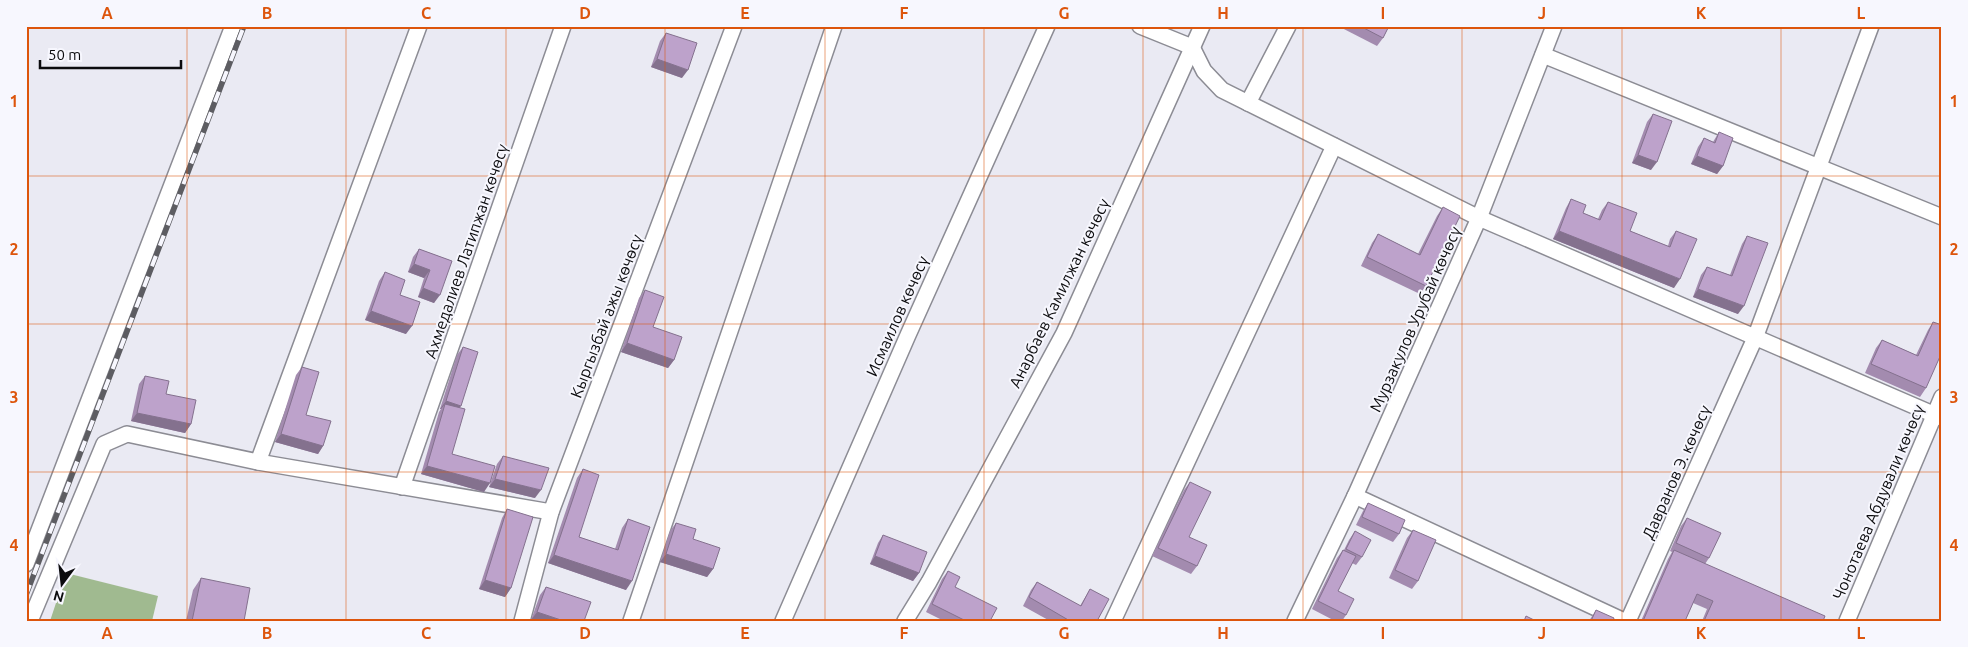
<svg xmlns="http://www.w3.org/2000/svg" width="1968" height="647" font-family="Ubuntu,sans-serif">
<rect width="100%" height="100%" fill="#eaeaf3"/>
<!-- forest -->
<polygon fill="#a0ba90" points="66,573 158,596 152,621 50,621"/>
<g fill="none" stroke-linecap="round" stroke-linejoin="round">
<defs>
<g id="minor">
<polyline points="1140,26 1192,47 1204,71 1222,90 1479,218 1942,418"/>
<polyline points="1543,55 1942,217"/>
<polyline points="1248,103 1288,26"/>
<polyline points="258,462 419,26"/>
<polyline points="402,487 563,26"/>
<polyline points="1355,496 1624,621"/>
<polyline points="26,564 233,26"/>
<polyline points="30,621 104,444 127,434 258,462 551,512"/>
<polyline points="522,621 551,512 734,26"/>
<polyline points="631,621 834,26"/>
<polyline points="783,621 908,335 1047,26"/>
<polyline points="905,621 929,582 1064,333 1202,26"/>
<polyline points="1113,621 1334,146"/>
<polyline points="1295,621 1355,496 1479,218 1554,26"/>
<polyline points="1628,621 1755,338 1871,26"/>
<polyline points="1847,621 1942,397"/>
</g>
</defs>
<!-- minor casing -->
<use href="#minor" stroke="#8c8c94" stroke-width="18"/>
<!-- minor -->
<use href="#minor" stroke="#fff" stroke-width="15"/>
<defs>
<polyline id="rail" points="26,595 244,26"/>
</defs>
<!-- rail casing -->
<use href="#rail" stroke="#5d5d62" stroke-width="5.5"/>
<!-- rail -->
<use href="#rail" stroke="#f7f7fe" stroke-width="4" stroke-dasharray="11" stroke-linecap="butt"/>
</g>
<!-- wall -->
<g fill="#a38baf">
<polygon points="1338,26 1389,26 1383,38 1377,46"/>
<polygon points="666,33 682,78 651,67 660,41"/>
<polygon points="1653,114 1651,170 1632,163 1647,122"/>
<polygon points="1719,132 1723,166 1717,174 1691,164 1698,147 1704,138 1713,142"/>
<polygon points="1571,199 1583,213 1598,219 1602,210 1608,202 1630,231 1668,246 1670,239 1676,231 1674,288 1553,239 1566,208"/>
<polygon points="1443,207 1426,286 1420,294 1361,266 1372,243 1378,234 1418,254 1437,216"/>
<polygon points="1747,236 1738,314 1693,297 1701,275 1707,267 1730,275 1742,244"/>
<polygon points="419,249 452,261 434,303 418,297 424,278 408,272 413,257"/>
<polygon points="385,272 400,295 406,334 365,320 379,281"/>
<polygon points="645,290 653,327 674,360 668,368 621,352 639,298"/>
<polygon points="1933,322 1926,388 1920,397 1865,373 1876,348 1882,340 1916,355 1928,330"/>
<polygon points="463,347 459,408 452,454 484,492 421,474 439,412 441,409 440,409 457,355"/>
<polygon points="302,367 306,415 323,446 318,454 275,442 296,375"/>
<polygon points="145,376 166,394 191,424 185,433 131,421 139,384"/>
<polygon points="503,456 535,498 489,487 497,464"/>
<polygon points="583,469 579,537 615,549 622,528 628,519 626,590 548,563 577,478"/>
<polygon points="1190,482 1189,537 1197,566 1191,574 1152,556 1184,490"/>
<polygon points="1368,503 1399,534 1393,542 1356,525 1363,511"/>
<polygon points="507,509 511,588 505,597 479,589 502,518"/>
<polygon points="1687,518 1709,558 1705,564 1823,621 1702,621 1707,609 1693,603 1685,621 1641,621 1668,559 1672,552 1670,551 1681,526"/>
<polygon points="676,523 693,539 713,569 707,577 660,562 670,531"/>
<polygon points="1413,530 1418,581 1412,589 1389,578 1407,538"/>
<polygon points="1355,531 1362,557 1356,565 1352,563 1338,591 1346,615 1342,621 1335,621 1312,609 1337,558 1343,550 1344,550 1349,540"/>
<polygon points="883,535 919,573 913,581 870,564 878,543"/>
<polygon points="948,571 955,587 990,621 944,621 926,612 942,579"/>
<polygon points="201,578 244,621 186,621 193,590"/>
<polygon points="1037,582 1080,606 1090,589 1097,621 1050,621 1023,606 1031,590"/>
<polygon points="546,587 584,621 534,621 531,620 540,595"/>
<polygon points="1596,610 1613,621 1589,621"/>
</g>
<!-- shaded-wall -->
<g fill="#84718e">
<polygon points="657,59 688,70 682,78 651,67"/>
<polygon points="1638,155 1657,162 1651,170 1632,163"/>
<polygon points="1697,156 1723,166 1717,174 1691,164"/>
<polygon points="1559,231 1680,279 1674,288 1553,239"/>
<polygon points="414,264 430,270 424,278 408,272"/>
<polygon points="423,288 440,295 434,303 418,297"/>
<polygon points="1698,289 1744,306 1738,314 1693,297"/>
<polygon points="371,311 412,326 406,334 365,320"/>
<polygon points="627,343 674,360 668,368 621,352"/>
<polygon points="446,401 461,406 455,414 445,404 441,409 440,409"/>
<polygon points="137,413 191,424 185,433 131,421"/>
<polygon points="281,434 323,446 318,454 275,442"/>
<polygon points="427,466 490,483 484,492 421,474"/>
<polygon points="495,479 541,490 535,498 489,487"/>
<polygon points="666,554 713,569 707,577 660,562"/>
<polygon points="554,555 632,581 626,590 548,563"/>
<polygon points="875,556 919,573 913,581 870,564"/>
<polygon points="485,580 511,588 505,597 479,589"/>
<polygon points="537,612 564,621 534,621 531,620"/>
</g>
<!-- building -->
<g fill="#bda2cb" stroke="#84718e">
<polygon points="1360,26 1389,26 1383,38"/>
<polygon points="666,33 697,43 688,70 657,59"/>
<polygon points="1653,114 1672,121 1657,162 1638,155"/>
<polygon points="1719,132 1733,138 1723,166 1697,156 1704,138 1715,143"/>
<polygon points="1571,199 1586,205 1583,213 1600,220 1608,202 1637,213 1630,231 1670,247 1676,231 1697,239 1680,279 1559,231"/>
<polygon points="1443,207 1460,216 1426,286 1367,257 1378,234 1420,255"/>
<polygon points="1747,236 1768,243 1744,306 1698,289 1707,267 1732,276"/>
<polygon points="419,249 452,261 440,295 423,288 430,270 414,264"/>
<polygon points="385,272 405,280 400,295 420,302 412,326 371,311"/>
<polygon points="645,290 664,297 653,327 682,337 674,360 627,343"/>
<polygon points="1933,322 1942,325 1942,352 1926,388 1871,364 1882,340 1918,356"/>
<polygon points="463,347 478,352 461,406 446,401"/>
<polygon points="302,367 319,372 306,415 331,421 323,446 281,434"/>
<polygon points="145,376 169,381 166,394 196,400 191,424 137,413"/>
<polygon points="445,404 465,409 452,454 495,466 490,483 427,466"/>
<polygon points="503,456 549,468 541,490 495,479"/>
<polygon points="583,469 599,475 579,537 618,550 628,519 650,527 632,581 554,555"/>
<polygon points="1190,482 1211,492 1189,537 1207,545 1197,566 1158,548"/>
<polygon points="1368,503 1405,520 1399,534 1362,517"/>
<polygon points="507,509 533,517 511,588 485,580"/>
<polygon points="1687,518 1721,533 1709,558 1676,543"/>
<polygon points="676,523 696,529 693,539 720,548 713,569 666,554"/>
<polygon points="1413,530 1436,540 1418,581 1395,570"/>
<polygon points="1355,531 1371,540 1362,557 1346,549"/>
<polygon points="883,535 927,552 919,573 875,556"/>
<polygon points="1343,550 1356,556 1338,591 1354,599 1346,615 1318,601"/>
<polygon points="1674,550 1825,616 1823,621 1704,621 1713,601 1697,594 1685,621 1643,621"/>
<polygon points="948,571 960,577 955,587 997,608 990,621 966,621 932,604"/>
<polygon points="201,578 250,588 244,621 192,621"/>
<polygon points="1037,582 1081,606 1090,589 1109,599 1097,621 1070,621 1029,597"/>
<polygon points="546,587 591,602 584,621 564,621 537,612"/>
<polygon points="1596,610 1614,618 1613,621 1591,621"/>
<polygon points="1526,616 1536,621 1524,621"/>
</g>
<!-- grid -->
<path fill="none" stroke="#dd550c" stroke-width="1" stroke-opacity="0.55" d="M187 26V621M346 26V621M506 26V621M665 26V621M825 26V621M984 26V621M1143 26V621M1303 26V621M1462 26V621M1622 26V621M1781 26V621M26 176H1942M26 324H1942M26 472H1942"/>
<g text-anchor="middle" stroke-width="4" stroke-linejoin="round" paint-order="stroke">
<!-- street labels -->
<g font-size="16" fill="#0b0b0e" stroke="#f7f7fe">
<text transform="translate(466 251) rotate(-71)" y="6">Ахмедалиев Латипжан көчөсү</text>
<text transform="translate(1059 293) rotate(-64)" y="6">Анарбаев Камилжан көчөсү</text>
<text transform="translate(606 316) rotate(-69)" y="6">Кыргызбай ажы көчөсү</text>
<text transform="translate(897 316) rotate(-66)" y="6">Исмаилов көчөсү</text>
<text transform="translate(1415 319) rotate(-66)" y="6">Мурзакулов Урубай көчөсү</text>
<text transform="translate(1676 472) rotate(-66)" y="6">Давранов Э. көчөсү</text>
<text transform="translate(1878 502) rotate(-67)" y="6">Чонотаева Абдували көчөсү</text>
</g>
</g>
<!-- border -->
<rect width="1968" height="647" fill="none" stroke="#f7f7fe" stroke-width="55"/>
<!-- north arrow -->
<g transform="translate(62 584) rotate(195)" stroke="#f7f7fe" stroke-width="4" paint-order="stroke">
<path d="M0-4L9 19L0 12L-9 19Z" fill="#0b0b0e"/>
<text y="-8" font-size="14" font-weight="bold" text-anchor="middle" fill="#0b0b0e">N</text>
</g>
<!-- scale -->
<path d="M40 60v8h141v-8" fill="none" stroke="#0b0b0e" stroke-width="2.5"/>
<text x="48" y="60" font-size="15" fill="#0b0b0e" stroke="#f7f7fe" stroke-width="4" paint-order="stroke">50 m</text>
<rect x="28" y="28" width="1912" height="592" fill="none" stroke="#dd550c" stroke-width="2"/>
<g font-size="16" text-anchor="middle" font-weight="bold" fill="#dd550c">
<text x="107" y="19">A</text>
<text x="267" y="19">B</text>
<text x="426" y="19">C</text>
<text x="585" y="19">D</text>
<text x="745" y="19">E</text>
<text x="904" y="19">F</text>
<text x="1064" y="19">G</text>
<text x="1223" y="19">H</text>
<text x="1383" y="19">I</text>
<text x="1542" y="19">J</text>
<text x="1701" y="19">K</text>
<text x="1861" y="19">L</text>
<text x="14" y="107">1</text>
<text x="1954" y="107">1</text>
<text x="14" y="255">2</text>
<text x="1954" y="255">2</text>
<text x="14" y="403">3</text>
<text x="1954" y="403">3</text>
<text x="14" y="551">4</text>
<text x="1954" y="551">4</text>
<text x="107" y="639">A</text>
<text x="267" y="639">B</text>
<text x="426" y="639">C</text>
<text x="585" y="639">D</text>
<text x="745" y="639">E</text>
<text x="904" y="639">F</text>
<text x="1064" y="639">G</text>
<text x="1223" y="639">H</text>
<text x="1383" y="639">I</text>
<text x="1542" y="639">J</text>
<text x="1701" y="639">K</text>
<text x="1861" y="639">L</text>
</g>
</svg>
